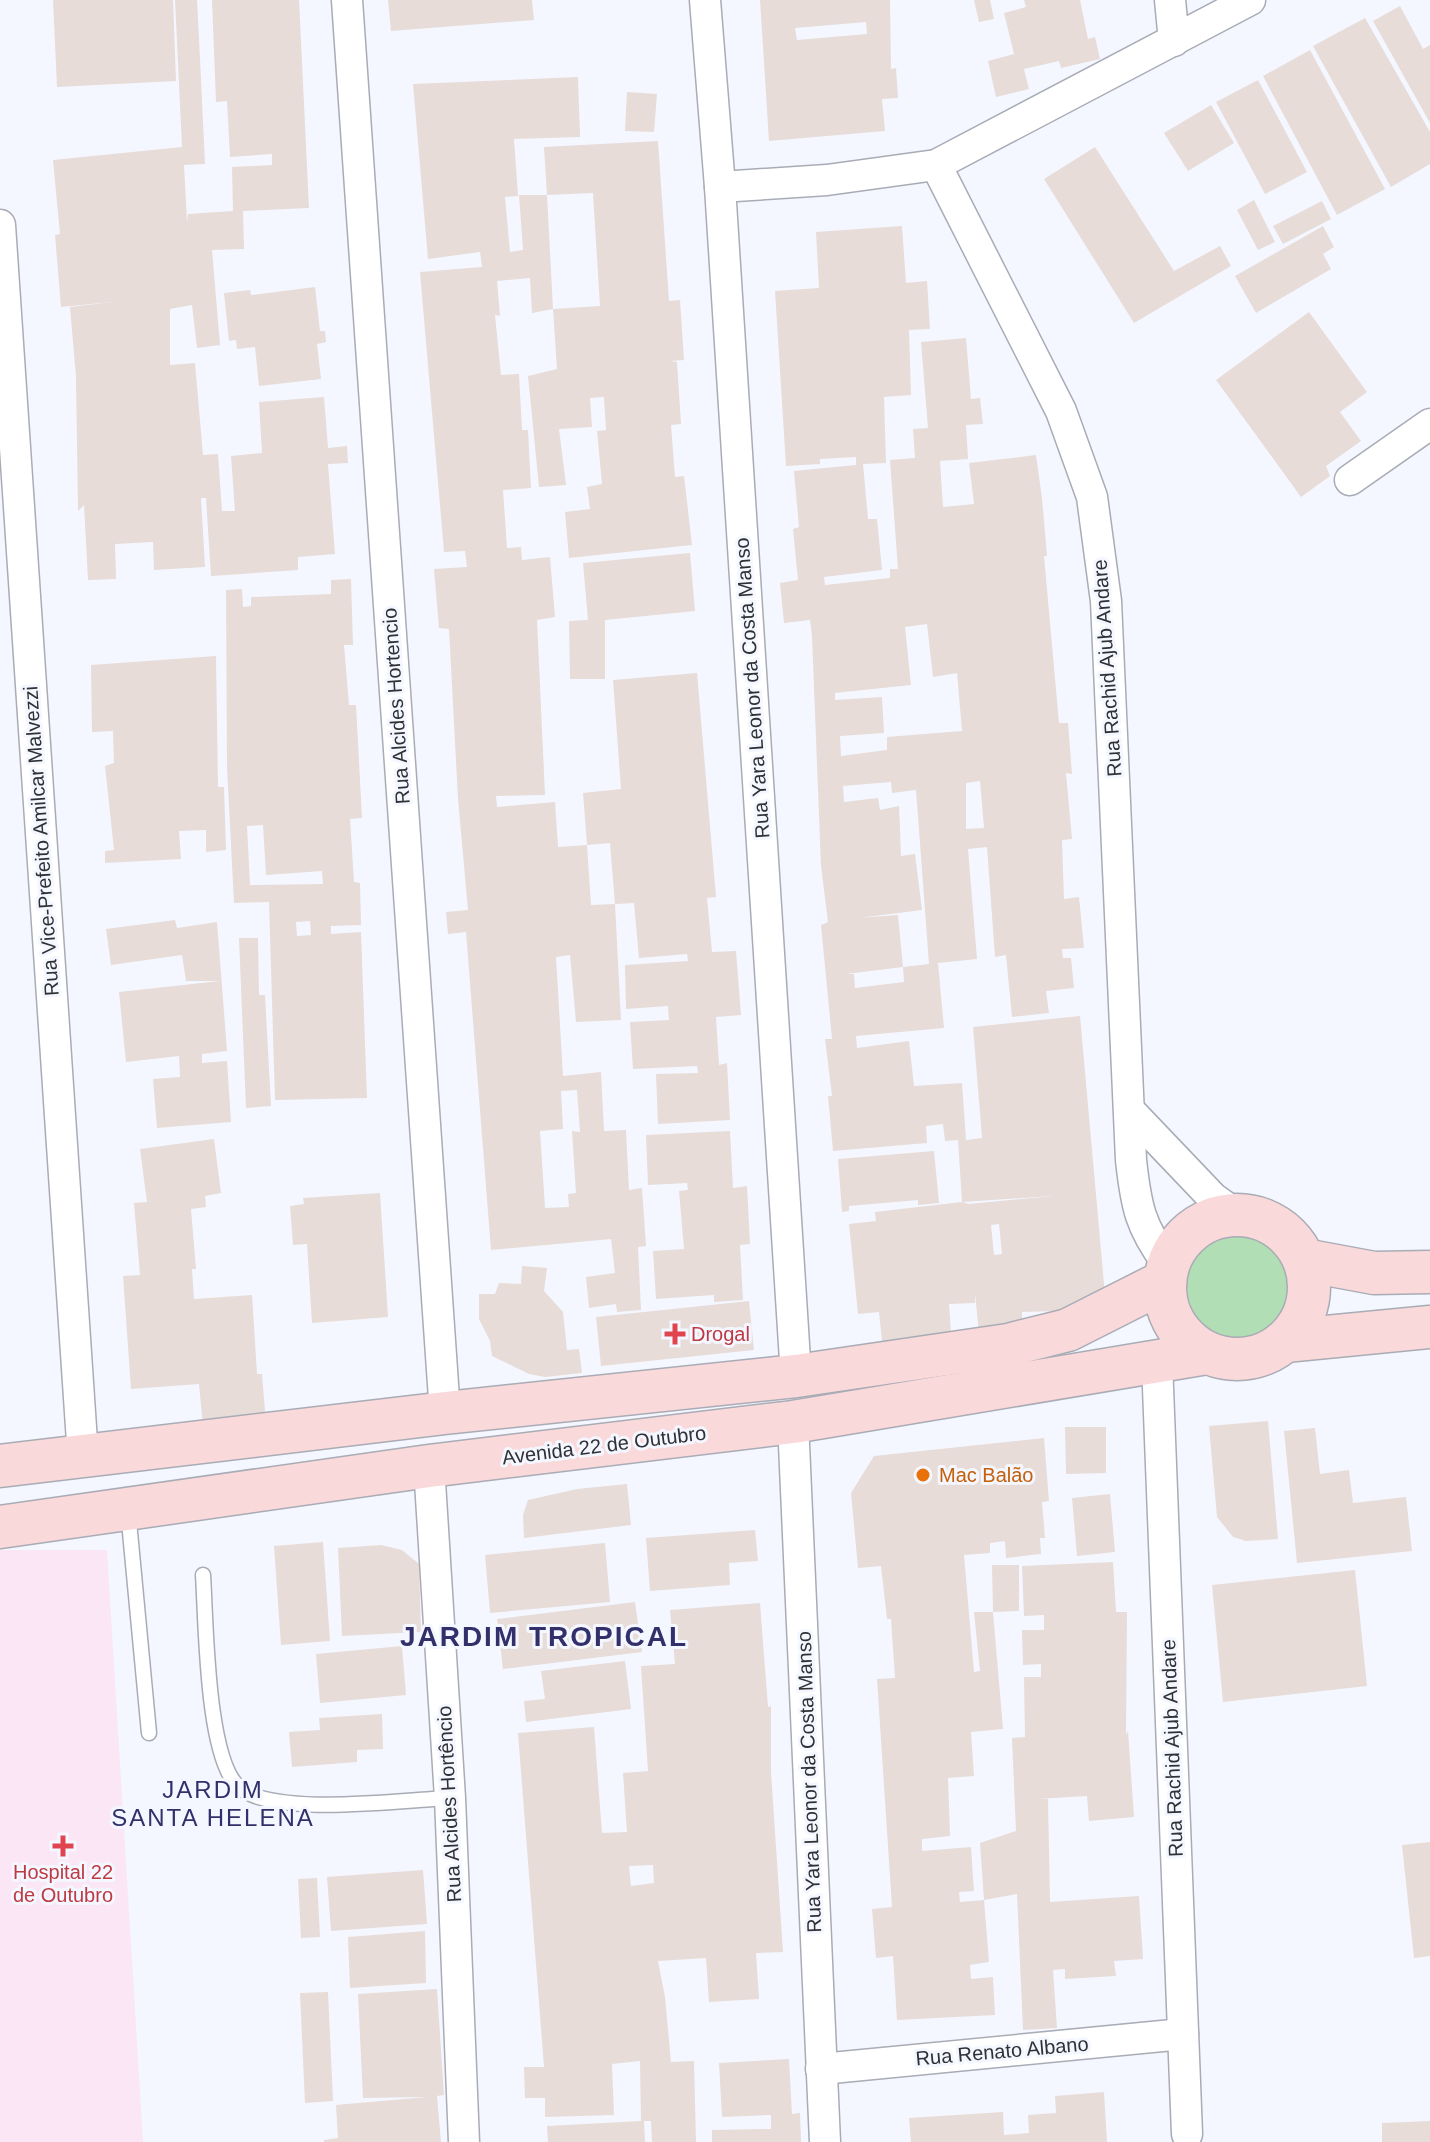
<svg xmlns="http://www.w3.org/2000/svg" width="1430" height="2142" font-family="Helvetica,sans-serif">
<rect width="100%" height="100%" fill="#f4f7ff"/>
<!-- medical -->
<polygon fill="#fbe6f5" points="0,1550 107,1550 143,2142 0,2142"/>
<!-- green -->
<circle fill="#b1deb4" cx="1242" cy="1286" r="55"/>
<!-- building -->
<g fill="#e7dcd8" fill-rule="evenodd">
<polygon points="53,0 173,0 176,81 57,87"/>
<polygon points="175,0 197,0 199,38 205,164 184,165 187,222 188,214 233,211 232,167 272,165 272,154 230,157 227,101 216,102 212,0 299,0 309,208 243,211 244,249 212,250 220,345 197,348 192,305 170,309 170,365 195,363 203,455 218,454 222,511 235,511 231,456 262,453 259,402 324,397 328,448 347,446 348,463 328,464 335,554 298,557 298,570 211,576 206,498 201,498 205,567 154,570 153,542 115,544 116,579 88,580 84,505 78,511 76,377 70,307 112,302 61,307 55,235 60,234 53,160 182,147"/>
<polygon points="388,0 532,0 534,20 391,31"/>
<path d="M760 0H890L891 69 896 68 898 98 882 99 885 131 769 141ZM866 22 867 34 797 40 795 28Z"/>
<polygon points="974,0 990,0 994,19 979,22"/>
<polygon points="1024,0 1080,0 1088,39 1095,37 1100,59 1061,68 1059,61 1024,69 1029,89 996,97 988,61 1014,54 1004,13 1026,7"/>
<polygon points="1400,6 1423,49 1430,45 1430,123 1373,21"/>
<polygon points="1365,18 1430,132 1430,164 1391,187 1313,46"/>
<polygon points="1310,50 1385,189 1337,215 1263,76"/>
<path d="M578 77 580 137 514 139 518 196 505 197 510 252 523 250 519 195H547L544 147 658 141 669 301 680 300 684 360 670 361 677 362 681 424 671 425 675 477 684 476 692 545 569 558 565 512 590 509 587 487 602 484 597 431 606 430 604 397 590 398 592 427 559 429 566 485 539 487 528 376 557 369 553 309 600 306 593 193 547 195 553 309 532 313 530 278 497 281 500 316 495 315 501 375 519 374 522 430H528L531 488 503 490 507 548 521 547 522 560 550 557 555 617 537 620 545 795 496 796 497 807 555 802 558 847 587 845 591 905 615 904 621 1020 576 1022 570 955 556 957 563 1076 601 1072 604 1131 626 1130 629 1190 642 1188 646 1246 638 1247 641 1310 617 1312 616 1304 589 1308 586 1277 615 1273 611 1239 491 1250 466 932 448 934 446 912 468 910 458 799 449 629 439 628 434 569 467 567 465 551 444 552 420 272 482 267 480 252 428 259 413 84ZM577 1090 580 1132 572 1131 576 1193 568 1194 569 1207 545 1208 540 1131 563 1129 561 1091Z"/>
<polygon points="1258,80 1307,172 1265,194 1216,102"/>
<polygon points="627,92 657,94 654,132 625,131"/>
<polygon points="1211,105 1234,143 1188,171 1164,133"/>
<polygon points="1095,147 1174,271 1220,246 1231,266 1134,323 1044,179"/>
<polygon points="1254,200 1275,242 1258,250 1237,210"/>
<polygon points="1322,201 1331,219 1283,244 1273,226"/>
<path d="M902 226 906 283 927 281 930 329 909 330 911 395 884 397 886 463 863 464 868 519H877L882 570 824 577 825 585 890 578V569H898L890 460 915 458 913 429 928 428 921 342 966 338 971 399 980 398 983 424 966 425 968 459 940 461 943 507 974 504 969 463 1036 455 1042 498 1047 556H1044L1059 723H1068L1072 774 1066 773 1072 839 1062 840 1064 899 1079 897 1084 948 1062 949 1063 958H1071L1074 988 1046 991 1049 1013 1012 1017 1006 955 995 957 987 847 968 849 977 959 938 963 944 1028 856 1036 857 1048 909 1041 914 1086 962 1083 966 1140 982 1138 973 1027 1080 1016 1105 1295 1088 1310 1022 1312V1328L979 1333 975 1293V1303L949 1304 951 1333 882 1341 879 1312 858 1314 849 1224 876 1221 875 1212 962 1202 969 1204 1053 1196 962 1202 958 1140 945 1141 943 1124 926 1126 927 1143 833 1151 828 1096H832L825 1039H832L821 925 828 922 821 866 812 636 810 620 784 623 780 583 798 580 793 529 799 527 794 471 856 465V457L820 459V464L786 466 775 291 819 288 816 232ZM927 624 933 677 957 673 962 731 887 737V750L841 756 840 736 884 733 882 697 835 700V693L911 685 905 627ZM980 781 984 828 966 829V783ZM891 782 892 793 916 790 929 964 903 967 904 982 855 988 854 974H846L903 967 898 915 859 918 922 910 915 854 901 856 899 806 880 810 878 798 844 802 843 786ZM999 1224 1002 1254 994 1255 991 1225Z"/>
<polygon points="1323,226 1334,247 1323,254 1331,269 1256,313 1235,276"/>
<polygon points="315,287 320,331 325,331 326,342 317,344 321,379 259,386 255,347 237,349 236,340 229,341 224,293 250,290 251,295"/>
<polygon points="1309,312 1367,392 1340,412 1361,441 1326,466 1330,476 1301,497 1216,380"/>
<polygon points="690,553 695,611 605,620 605,679 570,679 569,621 588,620 583,563"/>
<path d="M351 579 353 645H344L349 705H356L362 818 350 819 354 882 360 883 361 925 331 926V934L361 932 367 1098 275 1100 269 902 234 903 227 767 226 590 242 589 243 607 251 606V597L331 594V580ZM263 825 266 875 322 871 323 884 250 885 247 826ZM310 921 311 935 297 936 296 922Z"/>
<polygon points="216,656 218,787 224,787 226,850 206,852 206,830 179,831 181,859 105,863 105,851 114,850 105,766 114,763 113,731 92,732 91,665"/>
<polygon points="697,673 716,897 707,898 712,952 736,951 741,1015 716,1017 719,1065 727,1063 730,1120 658,1124 656,1074 698,1073 697,1066 633,1069 630,1022 669,1020 668,1006 626,1009 625,965 688,961 687,954 639,958 634,903 615,904 610,843 587,845 583,793 621,789 613,680"/>
<polygon points="175,920 177,928 217,922 227,1051 202,1054 202,1063 227,1061 231,1122 157,1128 153,1079 180,1077 179,1056 126,1062 119,992 220,981 186,981 182,955 111,965 106,929"/>
<polygon points="239,938 258,938 259,995 265,995 271,1106 246,1108"/>
<polygon points="730,1131 733,1188 747,1186 750,1244 740,1245 743,1300 714,1302 714,1295 656,1299 653,1251 684,1249 679,1191 688,1190 687,1183 648,1185 646,1135"/>
<polygon points="214,1139 221,1193 205,1196 206,1207 191,1209 196,1269 192,1269 194,1299 252,1295 257,1374 262,1374 266,1423 203,1427 199,1384 131,1389 123,1276 140,1275 134,1203 147,1202 140,1149"/>
<polygon points="934,1151 939,1203 918,1205 918,1200 849,1206 849,1211 842,1212 838,1159"/>
<polygon points="380,1193 388,1317 312,1323 307,1244 293,1245 290,1206 304,1204 303,1198"/>
<polygon points="522,1266 547,1268 544,1291 563,1312 567,1350 579,1349 582,1373 545,1377 529,1374 492,1356 490,1341 479,1319 479,1294 495,1294 499,1283 521,1284"/>
<polygon points="749,1301 754,1350 601,1366 596,1317"/>
<polygon points="1268,1421 1278,1539 1246,1541 1233,1537 1217,1517 1209,1426"/>
<polygon points="1065,1427 1106,1427 1106,1473 1066,1474"/>
<polygon points="1315,1428 1320,1474 1349,1470 1353,1503 1406,1497 1412,1551 1297,1563 1284,1431"/>
<polygon points="1044,1438 1049,1501 1042,1502 1045,1538 1040,1538 1041,1554 1006,1558 1005,1541 990,1543 990,1553 964,1555 974,1672 980,1671 974,1612 993,1612 1003,1729 971,1732 974,1776 948,1778 950,1836 922,1839 922,1851 971,1847 974,1891 959,1892 960,1902 984,1900 980,1843 1016,1831 1012,1738 1025,1737 1024,1677 1041,1677 1041,1664 1023,1665 1022,1630 1044,1630 1044,1615 1024,1616 1022,1566 1113,1562 1116,1612 1127,1612 1126,1735 1128,1731 1134,1817 1089,1821 1087,1796 1037,1799 1048,1799 1050,1902 1139,1896 1143,1959 1114,1961 1116,1976 1065,1979 1065,1969 1053,1970 1057,2028 1023,2030 1017,1894 984,1900 989,1962 970,1965 971,1979 993,1977 995,2015 897,2020 893,1956 876,1958 872,1909 892,1907 877,1679 895,1678 891,1619 887,1619 881,1566 858,1568 851,1493 874,1456"/>
<polygon points="627,1484 631,1525 524,1538 523,1515 528,1500 577,1489"/>
<polygon points="1110,1494 1115,1552 1077,1556 1072,1498"/>
<polygon points="755,1530 758,1561 729,1563 730,1585 650,1591 646,1538"/>
<polygon points="323,1542 330,1641 281,1645 274,1546"/>
<polygon points="605,1543 610,1602 490,1613 485,1555"/>
<polygon points="381,1545 402,1550 419,1564 421,1632 342,1636 338,1548"/>
<polygon points="992,1565 1019,1565 1019,1611 993,1612"/>
<polygon points="1355,1570 1367,1686 1223,1702 1212,1585"/>
<polygon points="635,1602 642,1652 503,1669 497,1619"/>
<path d="M760 1603 768 1707 771 1706V1772L783 1952 756 1953 759 1999 709 2002 706 1958 658 1961 665 1997 671 2062 694 2061 696 2142H652L651 2121H644L645 2142H548L547 2126 641 2121 640 2061 612 2064 614 2115 545 2117V2098H525L524 2067H544L518 1733 594 1727 602 1833 627 1832 623 1773 648 1771 641 1666 675 1664 670 1610ZM653 1865 654 1883 631 1886 629 1866Z"/>
<polygon points="402,1646 406,1695 320,1703 316,1654"/>
<polygon points="625,1661 631,1709 526,1722 524,1701 545,1699 541,1671"/>
<polygon points="382,1714 383,1749 357,1750 357,1762 292,1767 289,1732 320,1730 319,1718"/>
<polygon points="1430,1842 1430,1956 1414,1958 1402,1845"/>
<polygon points="423,1870 427,1924 331,1931 327,1877"/>
<polygon points="317,1878 320,1937 301,1938 298,1879"/>
<polygon points="425,1931 426,1983 350,1988 348,1937"/>
<polygon points="437,1989 444,2095 437,2096 441,2142 324,2142 324,2140 338,2138 336,2105 427,2097 363,2098 358,1994"/>
<polygon points="328,1992 333,2101 305,2103 300,1993"/>
<polygon points="789,2059 792,2114 800,2113 801,2142 712,2142 712,2130 771,2129 771,2115 722,2117 719,2063"/>
<polygon points="1104,2092 1107,2142 911,2142 909,2118 1003,2112 1004,2135 1029,2133 1028,2115 1056,2113 1055,2096"/>
<polygon points="1430,2121 1430,2142 1382,2142 1382,2123"/>
</g>
<g fill="none" stroke-linecap="round" stroke-linejoin="round">
<defs>
<g id="lane">
<polyline points="128,1511 149,1733"/>
<path d="M203 1575C206 1619 206 1762 240 1788 277 1817 402 1800 450 1798"/>
</g>
<g id="street">
<polyline points="347,0 445,1413"/>
<polyline points="705,0 720,187 796,1376"/>
<polyline points="1170,0 1174,41"/>
<path d="M936 165 1061 411 1092 497 1106 601 1131 1160C1136 1206 1140 1227 1168 1264"/>
<polyline points="720,187 827,180 936,165 1250,0"/>
<polyline points="0,225 83,1457"/>
<polyline points="1350,480 1430,424"/>
<polyline points="1130,1111 1213,1198 1237,1215"/>
<polyline points="1157,1362 1187,2134"/>
<polyline points="793,1422 825,2142"/>
<polyline points="429,1466 450,1798 464,2142"/>
<polyline points="821,2069 1183,2034"/>
</g>
<g id="secondary">
<circle cx="1237" cy="1287" r="72"/>
<polyline points="1304,1260 1374,1273 1430,1272"/>
<polyline points="1285,1341 1430,1327"/>
<polyline points="0,1466 445,1413 796,1376 1008,1345 1068,1330 1165,1281"/>
<polyline points="0,1527 429,1466 793,1422 1207,1353"/>
</g>
</defs>
<!-- lane casing -->
<use href="#lane" stroke="#a9acb5" stroke-width="17"/>
<!-- street casing -->
<use href="#street" stroke="#a9acb5" stroke-width="33"/>
<!-- secondary casing -->
<use href="#secondary" stroke="#a9acb5" stroke-width="45"/>
<!-- lane -->
<use href="#lane" stroke="#fff" stroke-width="14"/>
<!-- street -->
<use href="#street" stroke="#fff" stroke-width="30"/>
<!-- secondary -->
<use href="#secondary" stroke="#fad9db" stroke-width="42"/>
</g>
<!-- markers -->
<g fill="#e0444e" stroke="#f4f7ff" stroke-width="3">
<path d="M671 1322h8v8h8v8h-8v8h-8v-8h-8v-8h8z"/>
<path d="M59 1834h8v8h8v8h-8v8h-8v-8h-8v-8h8z"/>
</g>
<circle fill="#e8710a" stroke="#f4f7ff" stroke-width="3" cx="923" cy="1475" r="8"/>
<g text-anchor="middle" stroke-width="6" stroke-linejoin="round" paint-order="stroke">
<!-- street labels -->
<g font-size="20" fill="#2f3134" stroke="#f4f7ff">
<text transform="translate(1107 668) rotate(-94)" y="7">Rua Rachid Ajub Andare</text>
<text transform="translate(752 688) rotate(-94)" y="7">Rua Yara Leonor da Costa Manso</text>
<text transform="translate(396 706) rotate(-94)" y="7">Rua Alcides Hortencio</text>
<text transform="translate(41 841) rotate(-94)" y="7">Rua Vice-Prefeito Amilcar Malvezzi</text>
<text transform="translate(604 1445) rotate(-7)" y="7">Avenida 22 de Outubro</text>
<text transform="translate(1172 1748) rotate(-92)" y="7">Rua Rachid Ajub Andare</text>
<text transform="translate(809 1782) rotate(-92)" y="7">Rua Yara Leonor da Costa Manso</text>
<text transform="translate(449 1804) rotate(-93)" y="7">Rua Alcides Hortêncio</text>
<text transform="translate(1002 2051) rotate(-5)" y="7">Rua Renato Albano</text>
</g>
<!-- health labels -->
<g font-size="20" fill="#be3a42" stroke="#f4f7ff" text-anchor="start">
<text x="691" y="1341">Drogal</text>
<text x="63" y="1879" text-anchor="middle">Hospital 22<tspan x="63" dy="23">de Outubro</tspan></text>
</g>
<!-- food labels -->
<g font-size="20" fill="#c56008" stroke="#f4f7ff" text-anchor="start">
<text x="939" y="1482">Mac Balão</text>
</g>
<!-- quarter labels -->
<g font-size="24" letter-spacing="2" fill="#322f6a" stroke="#f4f7ff">
<text x="213" y="1798">JARDIM<tspan x="213" dy="28">SANTA HELENA</tspan></text>
</g>
<!-- district labels -->
<g font-size="28" font-weight="bold" letter-spacing="2" fill="#322f6a" stroke="#f4f7ff">
<text x="544" y="1646">JARDIM TROPICAL</text>
</g>
</g>
</svg>
